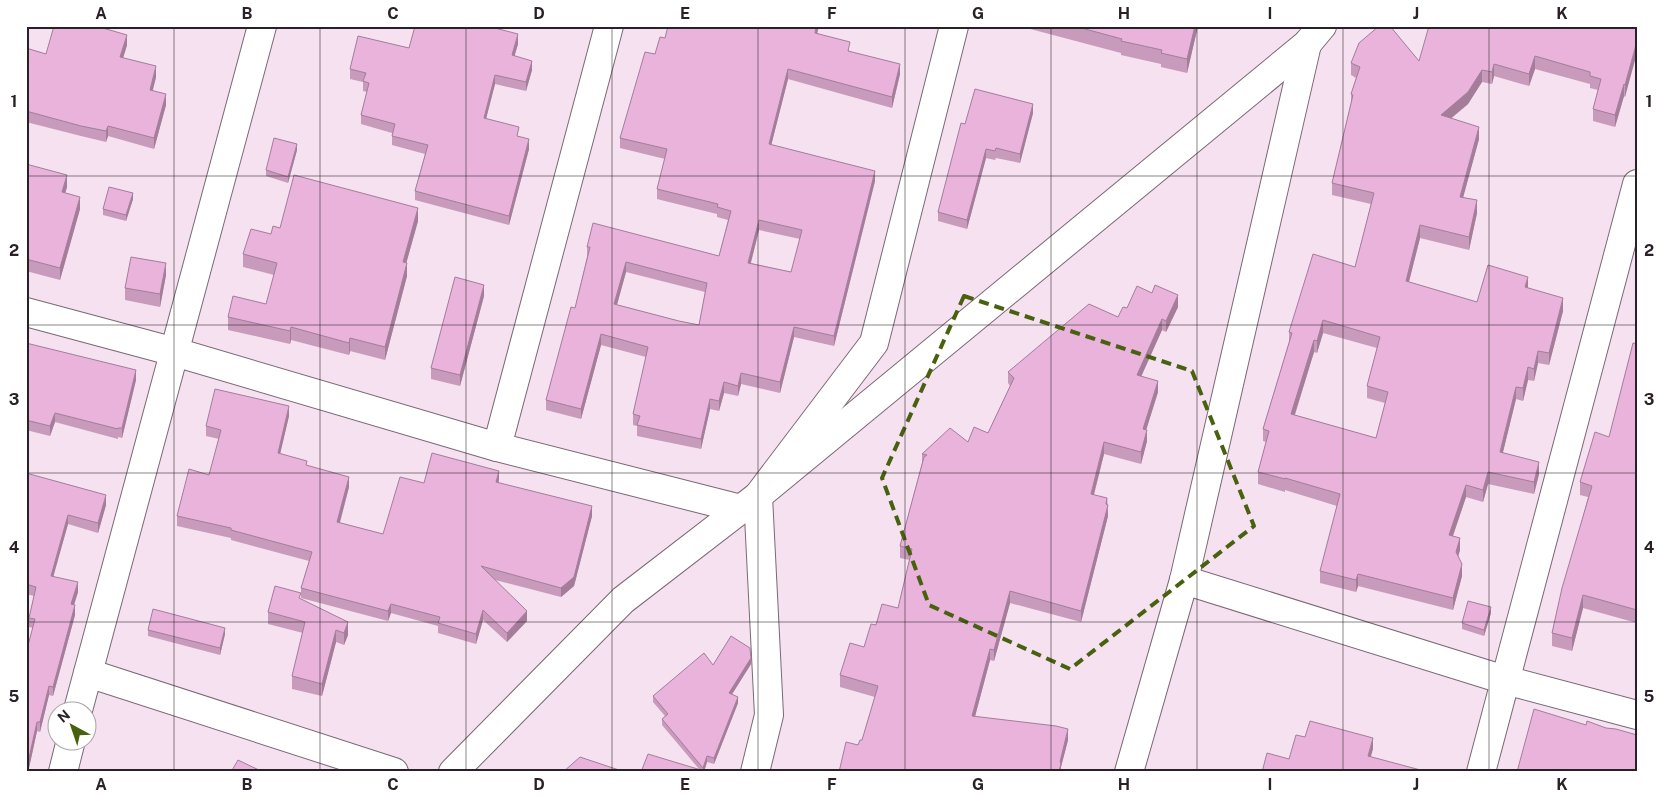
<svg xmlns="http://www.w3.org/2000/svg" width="1663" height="798" font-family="'Public Sans',sans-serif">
<rect width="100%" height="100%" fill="#f5e1f0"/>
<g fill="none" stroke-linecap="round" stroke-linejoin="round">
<defs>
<g id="minor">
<polyline points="26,312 175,352 497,447 741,509"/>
<polyline points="497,447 609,26"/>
<polyline points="1184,580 1505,680 1637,715"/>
<polyline points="88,673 394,772"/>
<polyline points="78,710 262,26"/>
<polyline points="63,772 71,740"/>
<polyline points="453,772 623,600 758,496 1307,44 1322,26"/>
<polyline points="755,772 769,715 758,496 874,343 954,26"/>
<polyline points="1129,772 1184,580 1307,44"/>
<polyline points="1481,772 1637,184"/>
</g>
</defs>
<!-- minor casing -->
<use href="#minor" stroke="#7a6975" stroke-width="30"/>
<!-- minor -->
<use href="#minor" stroke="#fff" stroke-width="28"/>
</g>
<!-- wall -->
<g fill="#c89abc" fill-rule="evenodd">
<polygon points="1019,26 1198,26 1187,73 1161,67 1161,64 1121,55 1121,53"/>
<path d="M1637 26 1625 97 1624 96 1615 127 1593 121V109L1598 90 1590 88V84L1535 69 1529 86 1494 76 1492 84 1482 82 1468 104 1451 118 1479 139 1463 197 1477 213 1469 250 1420 238 1409 282 1477 302 1528 288 1563 311 1549 365 1538 363 1534 381 1528 380 1523 401 1516 399 1503 452 1539 474 1534 494 1488 484 1483 502 1466 497 1453 536 1460 550 1458 556 1462 576 1453 610 1358 586 1356 592 1320 583V571L1337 506 1285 490V492L1258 484V472L1266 442 1263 441V429L1289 342V332L1355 267 1371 204 1332 195V183L1351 103V94L1356 78 1351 75V63L1419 61 1578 28ZM1323 333 1377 348 1367 386V398L1385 403 1376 438 1295 415 1314 352 1317 353Z"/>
<polygon points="98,27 127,45 123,58 156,77 153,90 166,105 154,149 108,136 106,142 81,136 26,122 26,48 46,54"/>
<path d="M817 33 850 51 900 74 892 108 788 79 771 145 875 181 834 346 794 337 780 393 741 384 738 396 724 393 719 411 710 409 701 449 637 436V426L633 425V414L646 357 601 345 581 419 546 410V400L575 308 587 257V247L719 256 728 220 717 217V214L657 199V189L665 159 620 148V138L655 54 665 38ZM759 230 800 239 791 272 751 263ZM626 272 705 292 699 325 679 321 617 305Z"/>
<polygon points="518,44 514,56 532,70 526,91 495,84 486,118 519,137 529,149 509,225 415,200 415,191 425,154 392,145 392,133 361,124 361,115 367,92 363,91 363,82 350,79 350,69 409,48"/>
<polygon points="1033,113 1020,163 996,158 995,160 986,158 967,229 938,221 938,212 965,124"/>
<polygon points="297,150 288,183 266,176 266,170"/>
<polygon points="26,164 67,187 65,193 80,209 60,280 26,271"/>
<polygon points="133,199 126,221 103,215 103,209"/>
<polygon points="418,221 406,263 407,276 385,360 350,351 349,355 291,340 290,344 228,330 228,317 266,304 274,275 243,267 243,254 280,228"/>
<polygon points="166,275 160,307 125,300 125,288"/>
<polygon points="484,296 460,386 431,379 431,368"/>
<polygon points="1178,307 1166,332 1162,330 1141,376 1158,392 1146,430 1147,441 1141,464 1104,454 1094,495 1107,498 1108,516 1081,622 1010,603 994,661 990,660 975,716 1068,740 1061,767 1061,772 858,745 862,740 875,697 840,687 840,675 864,647 876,625 898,608 910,560 900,558 900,546 922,463 922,454 968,442 988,433 1010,386 1008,383 1008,372 1118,317 1127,308"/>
<polygon points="26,343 136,380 122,438 118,437 118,439 55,422 50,436 26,430"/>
<polygon points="1637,344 1637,623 1583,608 1572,651 1552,646 1552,633 1588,497 1580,495 1580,482 1609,437"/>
<polygon points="289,416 280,453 307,466 349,487 340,523 383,534 424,483 499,480 498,483 592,516 574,586 561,597 495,580 527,621 507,642 483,620 476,644 438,633 438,626 391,613 388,621 301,598 301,588 309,561 231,540 231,538 177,526 177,516 209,475 219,439 206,436 206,426"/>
<polygon points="26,473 106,505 98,533 68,524 53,576 78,592 74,605 75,615 53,696 49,695 40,732 37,731 29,768 26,767 26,653 33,628 29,627 29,618 34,596 26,594"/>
<polygon points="301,599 348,635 344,645 336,642 322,696 292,689 292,676 303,633 268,624 268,612"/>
<polygon points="1491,613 1484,636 1462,629 1462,623"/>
<polygon points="148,630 225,634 220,655 148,636"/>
<polygon points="751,664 732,694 738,703 714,764 707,762 704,772 641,772 699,769 662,725 662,719 665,716 653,702 653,696 713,665"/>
</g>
<!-- shaded-wall -->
<g fill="#a37d99">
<polygon points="816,26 819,26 815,43 815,33"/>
<polygon points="1195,26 1198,26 1187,73 1187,59"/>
<polygon points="518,34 518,44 512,65 512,55"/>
<polygon points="127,35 127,45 120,68 120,57"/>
<polygon points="1637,41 1637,53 1625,97 1625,85"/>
<polygon points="1535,56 1535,69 1529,86 1529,74"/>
<polygon points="532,61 532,70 526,91 526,82"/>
<polygon points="900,64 900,74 892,108 892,97"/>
<polygon points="1494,64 1494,76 1492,84 1492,72"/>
<polygon points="156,66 156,77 150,100 150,90"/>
<polygon points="788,69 788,79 769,154 769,144"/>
<polygon points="1482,70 1482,82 1468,104 1441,127 1441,115"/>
<polygon points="495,75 495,84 484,127 484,118"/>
<polygon points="1624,84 1624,96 1615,127 1615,115"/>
<polygon points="166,94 166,105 154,149 154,138"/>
<polygon points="1033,104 1033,113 1020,163 1020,154"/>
<polygon points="108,126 108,136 106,142 106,131"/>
<polygon points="1479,127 1479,139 1460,209 1460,197"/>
<polygon points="529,139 529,149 509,225 509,216"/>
<polygon points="297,144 297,150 288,183 288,177"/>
<polygon points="986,149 986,158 967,229 967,220"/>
<polygon points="875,171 875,181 834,346 834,336"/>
<polygon points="67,175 67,187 62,204 62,192"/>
<polygon points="133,193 133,199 126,221 126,215"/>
<polygon points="80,197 80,209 60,280 60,268"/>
<polygon points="1477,200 1477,213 1469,250 1469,237"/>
<polygon points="418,208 418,221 403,275 403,262"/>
<polygon points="759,220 759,230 748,273 748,263"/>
<polygon points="1420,225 1420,238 1406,293 1406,281"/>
<polygon points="626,262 626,272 614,315 614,304"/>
<polygon points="166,263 166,275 160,307 160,294"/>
<polygon points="407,263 407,276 385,360 385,347"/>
<polygon points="1528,277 1528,289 1525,287"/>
<polygon points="484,285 484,296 460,386 460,375"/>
<polygon points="1178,295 1178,307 1166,332 1166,321"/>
<polygon points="1563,298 1563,311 1549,365 1549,353"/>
<polygon points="1162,319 1162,330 1137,386 1137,375"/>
<polygon points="1323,320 1323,333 1317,353 1317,341"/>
<polygon points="291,327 291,340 290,344 290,331"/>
<polygon points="794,327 794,337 780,393 780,382"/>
<polygon points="601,334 601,345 581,419 581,409"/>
<polygon points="350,338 350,351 349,355 349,343"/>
<polygon points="1314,340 1314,352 1291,426 1291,414"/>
<polygon points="1538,351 1538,363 1534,381 1534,369"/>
<polygon points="1528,367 1528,380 1523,401 1523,388"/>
<polygon points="136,370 136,380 122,438 122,428"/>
<polygon points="741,373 741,384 738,396 738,386"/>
<polygon points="1158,381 1158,392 1143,440 1143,429"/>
<polygon points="724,382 724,393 719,411 719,401"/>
<polygon points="1516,387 1516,399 1500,464 1500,452"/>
<polygon points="710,399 710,409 701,449 701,439"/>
<polygon points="289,406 289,416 278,463 278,453"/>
<polygon points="55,413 55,422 50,436 50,426"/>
<polygon points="1147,430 1147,441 1141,464 1141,452"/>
<polygon points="1104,442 1104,454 1091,505 1091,494"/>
<polygon points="1539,462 1539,474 1534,494 1534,482"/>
<polygon points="499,471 499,480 496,492 496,482"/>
<polygon points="1488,472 1488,484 1483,502 1483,490"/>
<polygon points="349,477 349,487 337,532 337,522"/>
<polygon points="1466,485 1466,497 1449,547 1449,535"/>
<polygon points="106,495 106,505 98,533 98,523"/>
<polygon points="1107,498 1108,516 1081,622 1081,611"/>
<polygon points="592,506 592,516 574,586 561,597 561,588"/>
<polygon points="68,515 68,524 51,585 51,576"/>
<polygon points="1460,538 1460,550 1456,564 1456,552"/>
<polygon points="1462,564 1462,576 1453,610 1453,598"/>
<polygon points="1358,574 1358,586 1356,592 1356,580"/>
<polygon points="78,582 78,592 71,614 71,604"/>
<polygon points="1010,591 1010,603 994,661 994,650"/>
<polygon points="1583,595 1583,608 1572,651 1572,638"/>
<polygon points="391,604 391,613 388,621 388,611"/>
<polygon points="75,605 75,615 53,696 53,687"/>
<polygon points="1491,607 1491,613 1484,636 1484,630"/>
<polygon points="483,610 483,620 476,644 476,634"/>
<polygon points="527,611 527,621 507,642 507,633"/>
<polygon points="348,622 348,635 344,645 344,633"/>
<polygon points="225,628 225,634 220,655 220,648"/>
<polygon points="336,630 336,642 322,696 322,684"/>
<polygon points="990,649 990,660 972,728 972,716"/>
<polygon points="751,658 751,664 729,699 729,693"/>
<polygon points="49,686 49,695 40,732 40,722"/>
<polygon points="738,697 738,703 714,764 714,758"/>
<polygon points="37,722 37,731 29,768 29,758"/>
<polygon points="1068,729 1068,740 1061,767 1061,772 1059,772 1060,762"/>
<polygon points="1373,738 1373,749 1368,767 1368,756"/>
<polygon points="707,756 707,762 704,772 703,772 703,768"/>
</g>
<!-- building -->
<g fill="#e9b3db" stroke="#a37d99" fill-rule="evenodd">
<polygon points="54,26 96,26 127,35 120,57 156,66 150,90 166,94 154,138 108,126 106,131 81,126 26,111 26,48 46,54"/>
<polygon points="415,26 487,26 518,34 512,55 532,61 526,82 495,75 484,118 519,127 517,136 529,139 509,216 415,191 428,145 392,136 395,124 361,115 369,83 363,81 366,73 350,69 358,36 409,48"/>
<path d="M668 26H816L815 33 850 42 848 51 900 64 892 97 788 69 769 144 875 171 834 336 794 327 780 382 741 373 738 386 724 382 719 401 710 399 701 439 637 425 640 416 633 414 648 347 601 334 581 409 546 400 571 307 575 308 590 247H587L593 223 719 256 731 211 717 207 718 204 657 189 667 149 620 138 645 52 655 54 660 37 665 38ZM759 220 802 230 791 272 748 263ZM626 262 707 283 699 325 679 321 614 304Z"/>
<polygon points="1074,26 1195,26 1187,59 1161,53 1162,50 1121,41 1122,39"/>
<path d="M1379 26H1390L1419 61 1429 26H1573L1578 28V26H1637V41L1625 85 1624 84 1615 115 1593 109 1601 79 1590 76V72L1535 56 1529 74 1494 64 1492 72 1482 70 1468 92 1441 115 1479 127 1460 197 1477 200 1469 237 1420 225 1406 281 1477 302 1488 265 1528 277 1525 287 1563 298 1549 353 1538 351 1534 369 1528 367 1523 388 1516 387 1500 452 1539 462 1534 482 1488 472 1483 490 1466 485 1449 535 1460 538 1456 552 1462 564 1453 598 1358 574 1356 580 1320 571 1340 494 1285 478V479L1258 472 1269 431 1263 429 1292 333 1289 332 1313 254 1355 267 1374 193 1332 183 1353 95 1351 94 1360 67 1351 63 1359 43ZM1323 320 1380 337 1367 386 1388 392 1376 438 1291 414 1314 340 1317 341Z"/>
<polygon points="975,89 1033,104 1020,154 996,148 995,151 986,149 967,220 938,212 961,123 965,124"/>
<polygon points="274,138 297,144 288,177 266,170"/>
<polygon points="26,164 67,175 62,192 80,197 60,268 26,259"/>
<polygon points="294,175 418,208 403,262 407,263 385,347 350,338 349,343 291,327 290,331 228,317 233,296 266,304 277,263 243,254 251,229 271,234 273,226 280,228"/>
<polygon points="109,187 133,193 126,215 103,209"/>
<polygon points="131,257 166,263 160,294 125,288"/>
<polygon points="455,277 484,285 460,375 431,368"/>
<polygon points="1155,285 1178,295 1166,321 1162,319 1137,375 1158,381 1143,429 1147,430 1141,452 1104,442 1091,494 1107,498 1106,504 1108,505 1081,611 1010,591 994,650 990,649 972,716 1056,726 1068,729 1060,762 1061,763 1059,772 839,772 846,742 858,745 860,740 862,740 878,686 840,675 850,643 864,647 871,624 876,625 882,604 898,608 912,549 900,546 924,457 927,455 922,454 950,428 968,442 974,427 988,433 1014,378 1008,372 1089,304 1118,317 1123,307 1127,308 1137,286 1152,293"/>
<polygon points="26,343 136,370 122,428 118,428 118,429 55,413 50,426 26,420"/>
<polygon points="1633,343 1637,344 1637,610 1583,595 1572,638 1552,633 1562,588 1592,486 1580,482 1595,432 1609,437"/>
<polygon points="215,389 289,406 278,453 307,461 306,465 349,477 337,522 383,534 400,477 424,483 432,453 499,471 496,482 592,506 574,577 561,588 481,566 527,611 507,633 483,610 476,634 438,623 440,617 391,604 388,611 301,588 312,552 231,530 231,528 177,516 189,469 209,475 221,430 206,426"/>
<polygon points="26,473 106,495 98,523 68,515 51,576 78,582 71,604 75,605 53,687 49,686 40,722 37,722 29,758 26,757 26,653 35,619 29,618 36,587 26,584"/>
<polygon points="275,586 301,593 299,598 348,622 344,633 336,630 322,684 292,676 305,622 268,612"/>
<polygon points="1468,601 1491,607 1484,630 1462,623"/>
<polygon points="153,609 225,628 220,648 148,630"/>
<polygon points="731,636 750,648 751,658 729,693 738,697 714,758 707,756 703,768 662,719 668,714 653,696 704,653 713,665"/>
<polygon points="1534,709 1586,725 1587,721 1606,728 1616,729 1637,735 1637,772 1517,772"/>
<polygon points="1310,721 1373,738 1368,756 1428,772 1262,772 1267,753 1289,759 1296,735 1305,737"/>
<polygon points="648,754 701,770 701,772 641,772"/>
<polygon points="580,757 625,772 602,772 602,770 601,772 563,772"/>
<polygon points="238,760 263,772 231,772"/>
</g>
<!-- marked area -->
<path fill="none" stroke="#48610f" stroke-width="4" stroke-dasharray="10 6" stroke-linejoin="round" d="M964 296 1192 371 1254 526 1070 669 929 605 882 478Z"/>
<!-- grid -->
<path fill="none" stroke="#292127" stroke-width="1" stroke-opacity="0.55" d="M174 26V772M320 26V772M466 26V772M612 26V772M758 26V772M905 26V772M1051 26V772M1197 26V772M1343 26V772M1489 26V772M26 176H1637M26 325H1637M26 473H1637M26 622H1637"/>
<!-- border -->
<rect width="1663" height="798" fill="none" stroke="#ffffff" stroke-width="55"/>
<!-- north arrow -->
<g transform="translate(72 726) rotate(320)"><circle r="24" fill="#ffffff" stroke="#a9a6a9"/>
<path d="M0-4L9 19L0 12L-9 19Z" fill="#48610f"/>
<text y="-8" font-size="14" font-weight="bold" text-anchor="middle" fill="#292127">N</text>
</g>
<rect x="28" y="28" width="1608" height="742" fill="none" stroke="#292127" stroke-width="2"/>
<g font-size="16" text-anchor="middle" font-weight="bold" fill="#292127">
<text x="101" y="19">A</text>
<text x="247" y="19">B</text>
<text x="393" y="19">C</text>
<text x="539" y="19">D</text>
<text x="685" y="19">E</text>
<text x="832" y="19">F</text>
<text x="978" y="19">G</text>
<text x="1124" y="19">H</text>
<text x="1270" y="19">I</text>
<text x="1416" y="19">J</text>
<text x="1562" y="19">K</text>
<text x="14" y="107">1</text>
<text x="1649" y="107">1</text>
<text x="14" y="256">2</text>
<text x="1649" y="256">2</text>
<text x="14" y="405">3</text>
<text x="1649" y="405">3</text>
<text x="14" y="553">4</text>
<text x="1649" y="553">4</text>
<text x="14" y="702">5</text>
<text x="1649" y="702">5</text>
<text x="101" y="790">A</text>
<text x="247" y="790">B</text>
<text x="393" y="790">C</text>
<text x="539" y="790">D</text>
<text x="685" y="790">E</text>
<text x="832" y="790">F</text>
<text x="978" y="790">G</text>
<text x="1124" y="790">H</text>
<text x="1270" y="790">I</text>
<text x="1416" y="790">J</text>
<text x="1562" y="790">K</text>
</g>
</svg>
